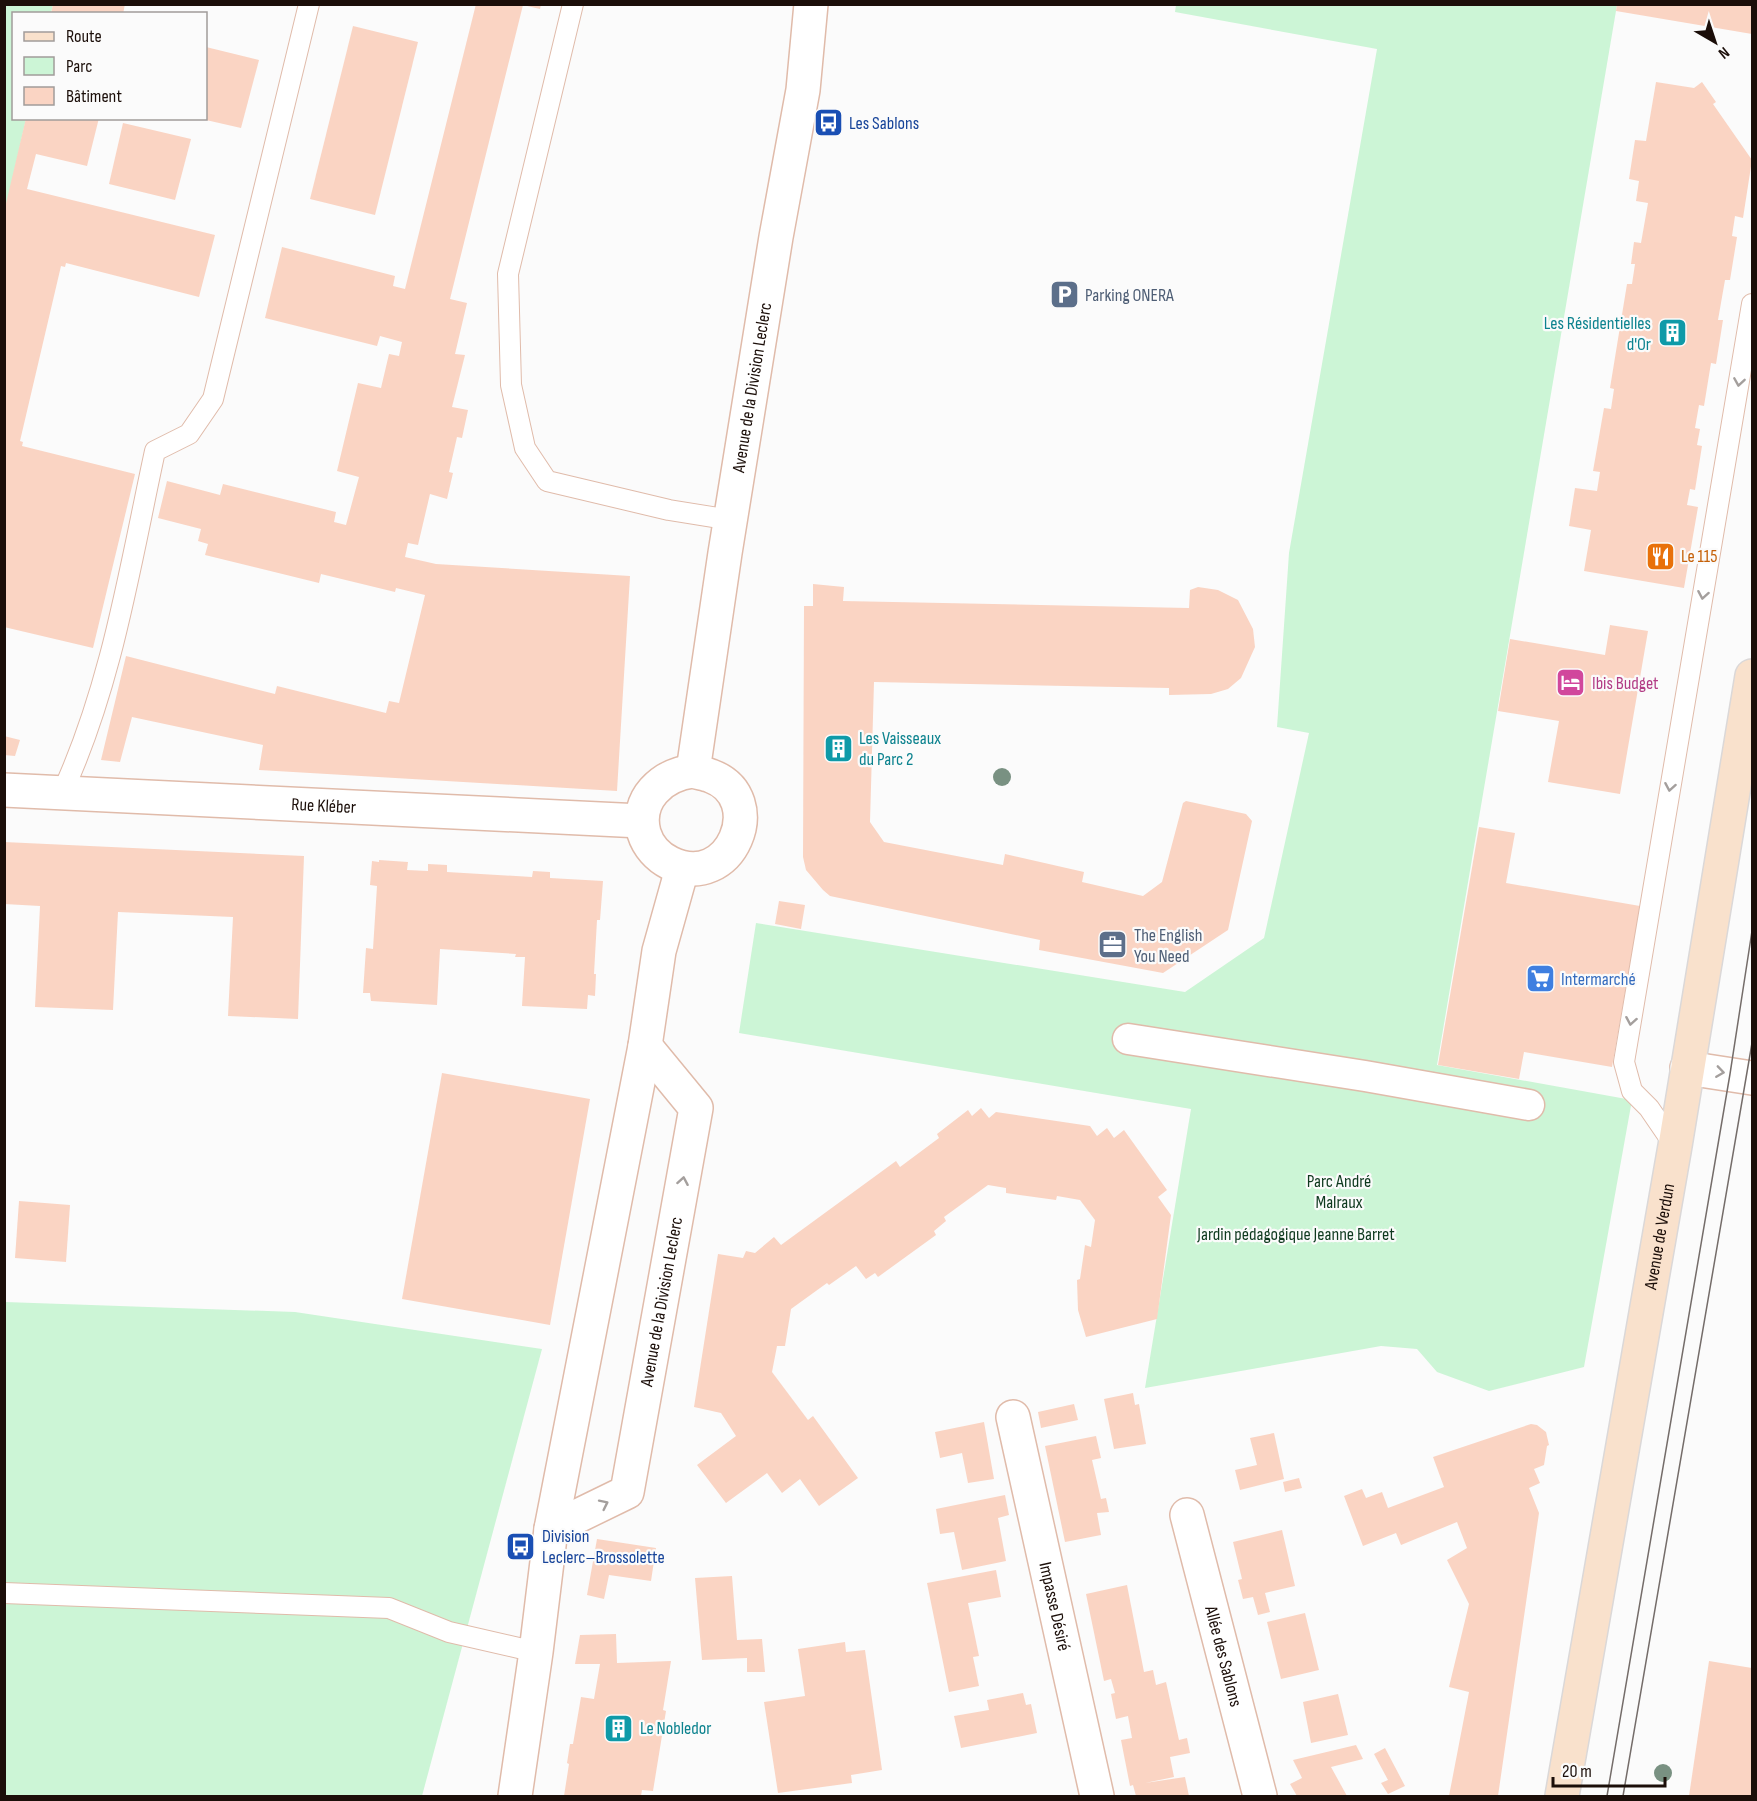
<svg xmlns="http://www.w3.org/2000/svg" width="1757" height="1801" font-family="'Sofia Sans Condensed',sans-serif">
<rect width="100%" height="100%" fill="#fbfbfb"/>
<!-- green -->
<g fill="#ccf5d6">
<polygon points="5,5 53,5 51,13 14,14 14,118 26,119 5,212"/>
<polygon points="1176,5 1617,5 1437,1065 1632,1100 1584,1367 1489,1391 1437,1372 1417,1349 1381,1346 1145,1388 1191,1109 739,1033 756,923 1185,992 1264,938 1309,733 1277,727 1289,553 1377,49 1175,12"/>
<polygon points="5,1302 295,1312 542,1349 422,1796 5,1796"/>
</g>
<!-- building -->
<g fill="#fad4c3">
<polygon points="53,4 125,4 123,14 51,14"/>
<polygon points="476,4 541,4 540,9 523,5 450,299 467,303 455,354 465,355 452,407 468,410 462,438 457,437 449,472 453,473 447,499 430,494 418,545 408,543 405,557 436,564 630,576 617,791 259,770 263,745 132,717 120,762 101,760 126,656 275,694 277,686 386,713 389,701 399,703 425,595 396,588 395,592 321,574 319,583 205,555 208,544 198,541 201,529 158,518 167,481 220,495 223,484 336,512 334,522 346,525 359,477 337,471 358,383 381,388 389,354 399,356 402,342 380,336 377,346 265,318 282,247 395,276 393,286 405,289"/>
<polygon points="1617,4 1752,4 1752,34 1616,11"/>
<polygon points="353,26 418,42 375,215 310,199"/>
<polygon points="206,47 259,60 241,128 206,120"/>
<polygon points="1656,82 1694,88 1702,82 1716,102 1713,104 1752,160 1743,218 1735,216 1732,236 1737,237 1730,280 1725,280 1718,320 1723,320 1716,364 1711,363 1704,406 1699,405 1695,428 1700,429 1697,445 1702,446 1695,490 1690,489 1687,505 1698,507 1684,588 1584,571 1591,530 1569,526 1575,488 1597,491 1600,472 1593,471 1604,408 1611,409 1614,389 1610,388 1627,284 1632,284 1635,264 1631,264 1634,242 1641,243 1648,203 1636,201 1639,181 1629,179 1635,140 1646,141"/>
<polygon points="26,118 99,118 87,166 36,154 27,189 215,235 199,297 66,263 65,267 61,266 20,441 23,442 22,446 135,474 93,648 4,627 4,212"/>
<polygon points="123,123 191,139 175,200 109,184"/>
<polygon points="813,584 844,587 843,601 1189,608 1190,590 1198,587 1218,590 1238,600 1253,629 1255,647 1241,678 1228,689 1211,694 1169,695 1169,688 874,682 870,822 884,842 1003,865 1005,854 1084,872 1082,882 1143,896 1162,882 1183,803 1186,801 1246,814 1252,821 1228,930 1163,973 1039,950 1040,940 830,896 823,890 806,870 803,857 804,606 813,606"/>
<polygon points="1610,625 1648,631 1620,794 1548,782 1559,721 1498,711 1510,639 1605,655"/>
<polygon points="4,736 20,740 15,756 4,755"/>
<polygon points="1479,827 1515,833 1506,883 1640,906 1612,1067 1524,1052 1519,1079 1438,1065"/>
<polygon points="4,842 304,856 298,1019 228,1016 233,917 118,912 113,1010 35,1007 40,906 4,904"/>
<polygon points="379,860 408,862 407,870 428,871 428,864 447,865 447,872 532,877 533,871 550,872 550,878 603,881 600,920 597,920 594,974 596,974 595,996 588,995 587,1009 522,1006 525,957 515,957 516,954 440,949 437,1005 371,1001 370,993 363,993 366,948 373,949 377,886 370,885 372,861 379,862"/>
<polygon points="779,901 805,905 801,929 775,924"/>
<polygon points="442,1073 590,1099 550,1325 402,1299"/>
<polygon points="981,1108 989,1118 996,1112 1090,1126 1097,1136 1107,1128 1114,1138 1124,1130 1167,1190 1158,1197 1171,1215 1157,1319 1086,1337 1078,1310 1077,1280 1080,1279 1085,1245 1091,1247 1095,1220 1080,1200 1057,1196 1056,1200 1006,1193 1006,1188 988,1185 944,1217 946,1221 934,1231 936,1235 878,1277 875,1273 866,1279 856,1266 829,1285 827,1283 791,1309 785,1346 777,1346 772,1372 808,1420 813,1416 858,1478 819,1506 800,1479 782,1493 767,1473 726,1503 697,1465 736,1436 721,1413 694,1407 718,1254 743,1258 746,1251 755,1253 774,1237 781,1245 896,1161 900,1167 939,1138 937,1134 968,1110 972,1116"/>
<polygon points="19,1201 70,1205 66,1262 15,1258"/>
<polygon points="1133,1393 1135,1405 1139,1404 1146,1444 1114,1449 1104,1399"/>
<polygon points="1074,1404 1078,1420 1041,1428 1038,1412"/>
<polygon points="984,1422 994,1479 968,1483 962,1453 940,1458 935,1432"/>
<polygon points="1531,1424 1537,1425 1546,1432 1549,1445 1547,1446 1544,1465 1534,1469 1540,1483 1529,1488 1539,1513 1498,1796 1449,1796 1469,1692 1449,1687 1469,1604 1447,1560 1467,1548 1457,1522 1401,1545 1396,1533 1363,1546 1344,1496 1362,1489 1366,1498 1382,1492 1388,1508 1444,1487 1433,1457"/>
<polygon points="1274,1433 1284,1479 1240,1490 1235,1470 1257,1465 1250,1438"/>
<polygon points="1096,1436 1101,1458 1092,1460 1101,1499 1106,1498 1109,1512 1097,1513 1101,1535 1065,1542 1045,1446"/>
<polygon points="1299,1478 1302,1488 1285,1492 1283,1482"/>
<polygon points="1005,1495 1009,1515 998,1518 1006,1561 962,1570 954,1532 940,1534 936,1509"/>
<polygon points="1282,1530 1295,1586 1265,1593 1270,1612 1258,1615 1253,1597 1243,1599 1238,1580 1242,1579 1233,1542"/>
<polygon points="597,1539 656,1548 651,1581 609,1575 604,1599 587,1595"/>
<polygon points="996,1570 1001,1597 968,1603 979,1656 973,1657 979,1686 949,1692 927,1583"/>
<polygon points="732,1576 737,1640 762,1639 765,1672 747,1672 747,1658 702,1660 695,1578"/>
<polygon points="1127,1585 1144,1672 1153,1670 1156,1685 1166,1682 1179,1740 1187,1738 1190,1753 1170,1757 1174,1777 1145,1783 1185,1777 1189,1796 1136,1796 1133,1785 1130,1786 1121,1740 1132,1738 1128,1716 1116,1719 1111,1694 1115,1693 1111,1679 1104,1681 1086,1594"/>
<polygon points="1305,1613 1319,1670 1281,1679 1267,1622"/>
<polygon points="616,1634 617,1663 671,1661 663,1710 666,1711 653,1791 642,1790 641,1796 564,1796 569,1764 567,1763 570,1744 573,1744 581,1697 594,1699 600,1664 575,1664 580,1635"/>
<polygon points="845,1642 846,1652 865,1650 882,1770 851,1775 852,1783 778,1793 764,1702 805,1696 798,1649"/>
<polygon points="1709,1661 1752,1668 1752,1796 1689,1796"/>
<polygon points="1023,1693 1026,1705 1031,1704 1037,1733 961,1748 954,1716 989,1710 987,1700"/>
<polygon points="1338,1694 1348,1735 1311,1743 1303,1702"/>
<polygon points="1356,1745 1363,1759 1331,1767 1347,1796 1297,1796 1290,1784 1302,1778 1293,1760"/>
<polygon points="1385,1748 1405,1786 1388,1794 1381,1783 1388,1780 1374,1754"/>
</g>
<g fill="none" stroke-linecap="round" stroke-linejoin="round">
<defs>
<g id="service">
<polyline points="573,4 508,274 511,385 525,448 547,481 669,510 731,520"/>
<path d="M62 793C112 685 130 566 155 451L189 434 213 399 309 4"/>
<polyline points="1675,1146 1649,1108 1632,1091 1624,1062 1752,304"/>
<polyline points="4,1593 389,1608 449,1632 536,1652"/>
</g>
<polyline id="pedestrian" points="1128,1039 1365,1076 1529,1105"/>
<g id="minor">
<path id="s1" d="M4 790 641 821"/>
<polyline points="1687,1068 1752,1078"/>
<path id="s2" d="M1013 1417 1097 1796"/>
<path id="s3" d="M1187 1515 1260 1796"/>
<path id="s4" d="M551 1529 627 1492 696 1108 645 1046"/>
</g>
<g id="tertiary">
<path id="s5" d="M693 771 725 553 776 237 803 90 811 4"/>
<path d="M693 771C699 773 706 774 711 776 770 798 731 893 670 863 658 857 648 846 644 833 635 799 662 775 693 771Z"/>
<polyline points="515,1796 536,1652 551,1529 645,1046 659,951 682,869"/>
</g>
<g id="primary">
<path id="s6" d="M1562 1796 1675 1146 1752 676"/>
</g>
</defs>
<!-- service casing -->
<use href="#service" stroke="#e0bbaa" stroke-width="22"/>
<!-- pedestrian casing -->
<use href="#pedestrian" stroke="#e0bbaa" stroke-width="33"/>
<!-- minor casing -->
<use href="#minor" stroke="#e0bbaa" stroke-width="36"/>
<!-- tertiary casing -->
<use href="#tertiary" stroke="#e0bbaa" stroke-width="36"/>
<!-- primary casing -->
<use href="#primary" stroke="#dbd8d8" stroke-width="36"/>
<!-- service -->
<use href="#service" stroke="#fff" stroke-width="20"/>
<!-- pedestrian -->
<use href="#pedestrian" stroke="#fff" stroke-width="30"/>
<!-- minor -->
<use href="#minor" stroke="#fff" stroke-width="33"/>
<!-- tertiary -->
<use href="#tertiary" stroke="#fff" stroke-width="33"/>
<!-- primary -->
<use href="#primary" stroke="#f9e1cc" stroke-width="33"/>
<!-- tram -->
<g stroke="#746c69" stroke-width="1.5">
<polyline points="1607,1796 1730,1074 1752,931"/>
<polyline points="1623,1796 1752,1043"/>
</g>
</g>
<!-- trees -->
<g fill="#799182">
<circle cx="1002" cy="777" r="9"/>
<circle cx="1663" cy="1773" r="9"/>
</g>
<!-- one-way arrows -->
<defs><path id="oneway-chevron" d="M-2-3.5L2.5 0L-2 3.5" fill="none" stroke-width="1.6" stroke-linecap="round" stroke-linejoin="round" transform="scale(1.5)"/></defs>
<g stroke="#a49f9d">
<use href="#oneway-chevron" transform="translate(1739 382) rotate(99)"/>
<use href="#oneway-chevron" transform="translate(1703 595) rotate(100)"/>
<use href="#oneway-chevron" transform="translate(1670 787) rotate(100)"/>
<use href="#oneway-chevron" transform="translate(1631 1021) rotate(100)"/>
<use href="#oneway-chevron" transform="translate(1720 1072) rotate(8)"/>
<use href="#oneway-chevron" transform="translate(683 1181) rotate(-80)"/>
<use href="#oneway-chevron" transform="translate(604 1504) rotate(-26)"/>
</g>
<!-- icons -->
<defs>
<symbol id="bus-square" viewBox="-11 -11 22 22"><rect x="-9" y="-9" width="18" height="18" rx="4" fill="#1a4fb4" stroke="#fbfbfb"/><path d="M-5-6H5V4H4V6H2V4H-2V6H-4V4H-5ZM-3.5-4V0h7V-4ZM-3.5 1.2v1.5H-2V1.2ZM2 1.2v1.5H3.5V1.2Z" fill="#fff"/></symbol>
<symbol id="parking-square" viewBox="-11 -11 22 22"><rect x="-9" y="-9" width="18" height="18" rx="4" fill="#5c6f8a" stroke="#fbfbfb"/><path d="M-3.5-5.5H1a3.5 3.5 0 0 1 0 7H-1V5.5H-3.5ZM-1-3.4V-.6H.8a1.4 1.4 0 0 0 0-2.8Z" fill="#fff"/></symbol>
<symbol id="building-square" viewBox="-11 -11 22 22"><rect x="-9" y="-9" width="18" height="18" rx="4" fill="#0f9aa8" stroke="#fbfbfb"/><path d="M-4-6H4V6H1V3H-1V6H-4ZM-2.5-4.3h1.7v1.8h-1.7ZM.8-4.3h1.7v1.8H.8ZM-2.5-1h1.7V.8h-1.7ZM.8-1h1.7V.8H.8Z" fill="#fff"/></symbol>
<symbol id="restaurant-square" viewBox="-11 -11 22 22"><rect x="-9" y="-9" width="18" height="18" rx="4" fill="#e8710a" stroke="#fbfbfb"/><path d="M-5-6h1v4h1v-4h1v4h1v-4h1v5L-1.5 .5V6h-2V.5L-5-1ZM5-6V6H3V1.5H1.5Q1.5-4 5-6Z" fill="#fff"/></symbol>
<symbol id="hotel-square" viewBox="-11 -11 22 22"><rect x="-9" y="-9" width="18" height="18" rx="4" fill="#d1479c" stroke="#fbfbfb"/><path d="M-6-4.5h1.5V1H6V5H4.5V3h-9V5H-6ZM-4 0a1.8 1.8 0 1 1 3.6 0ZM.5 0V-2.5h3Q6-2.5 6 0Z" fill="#fff"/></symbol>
<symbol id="office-square" viewBox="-11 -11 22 22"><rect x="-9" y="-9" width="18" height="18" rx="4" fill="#5c6f8a" stroke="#fbfbfb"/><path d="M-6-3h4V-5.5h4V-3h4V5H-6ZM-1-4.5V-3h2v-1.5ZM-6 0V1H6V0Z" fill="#fff"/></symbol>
<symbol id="supermarket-square" viewBox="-11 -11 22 22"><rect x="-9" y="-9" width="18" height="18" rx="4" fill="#3f7fe0" stroke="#fbfbfb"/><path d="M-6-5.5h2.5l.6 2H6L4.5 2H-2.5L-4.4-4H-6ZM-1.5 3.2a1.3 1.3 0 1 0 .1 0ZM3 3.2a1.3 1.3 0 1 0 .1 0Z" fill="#fff"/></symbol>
</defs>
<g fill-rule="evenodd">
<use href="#bus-square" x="812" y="106" width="33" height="33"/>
<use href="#parking-square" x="1048" y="278" width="33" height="33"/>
<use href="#building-square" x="1656" y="316" width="33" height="33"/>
<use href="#restaurant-square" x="1644" y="540" width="33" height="33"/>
<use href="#hotel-square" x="1554" y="666" width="33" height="33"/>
<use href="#building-square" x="822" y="732" width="33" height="33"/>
<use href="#office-square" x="1096" y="928" width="33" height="33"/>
<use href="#supermarket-square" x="1524" y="962" width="33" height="33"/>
<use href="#bus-square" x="504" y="1530" width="33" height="33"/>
<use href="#building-square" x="602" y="1712" width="33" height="33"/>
</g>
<g text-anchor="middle" stroke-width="4.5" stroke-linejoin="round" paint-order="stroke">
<!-- transit labels -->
<g font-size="18" fill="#164399" stroke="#fbfbfb" text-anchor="start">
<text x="849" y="129">Les Sablons</text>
<text x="542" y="1542">Division<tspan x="542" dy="21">Leclerc–Brossolette</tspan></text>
</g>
<!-- service labels -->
<g font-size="18" fill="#4e5e75" stroke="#fbfbfb" text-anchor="start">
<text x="1085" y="301">Parking ONERA</text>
<text x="1134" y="941">The English<tspan x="1134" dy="21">You Need</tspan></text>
</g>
<!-- culture labels -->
<g font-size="18" fill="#0d838f" stroke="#fbfbfb" text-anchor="start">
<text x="1651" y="329" text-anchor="end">Les Résidentielles<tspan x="1651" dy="21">d'Or</tspan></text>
<text x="859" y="744">Les Vaisseaux<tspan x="859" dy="21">du Parc 2</tspan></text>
<text x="640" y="1734">Le Nobledor</text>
</g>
<!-- street labels -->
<g font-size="18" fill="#1b0e09" stroke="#fbfbfb">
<text dy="6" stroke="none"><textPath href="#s5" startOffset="388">Avenue de la Division Leclerc</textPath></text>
<text dy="6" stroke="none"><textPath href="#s1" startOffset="320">Rue Kléber</textPath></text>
<text dy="6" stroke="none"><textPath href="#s6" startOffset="568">Avenue de Verdun</textPath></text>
<text dy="6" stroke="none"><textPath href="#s4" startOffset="278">Avenue de la Division Leclerc</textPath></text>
<text dy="6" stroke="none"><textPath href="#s2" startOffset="194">Impasse Désiré</textPath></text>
<text dy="6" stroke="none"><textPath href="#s3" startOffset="146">Allée des Sablons</textPath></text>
</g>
<!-- food labels -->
<g font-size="18" fill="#c56008" stroke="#fbfbfb" text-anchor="start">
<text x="1681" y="562">Le 115</text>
</g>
<!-- hotel labels -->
<g font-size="18" fill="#b23c85" stroke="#fbfbfb" text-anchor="start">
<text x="1592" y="689">Ibis Budget</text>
</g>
<!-- shop labels -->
<g font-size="18" fill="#366cbe" stroke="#fbfbfb" text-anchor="start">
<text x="1561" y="985">Intermarché</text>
</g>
<!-- park labels -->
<g font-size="18" fill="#0f3a1f" stroke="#fbfbfb">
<text x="1339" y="1187">Parc André<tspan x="1339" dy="21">Malraux</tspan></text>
<text x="1296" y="1240">Jardin pédagogique Jeanne Barret</text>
</g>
</g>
<!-- border -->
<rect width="1757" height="1801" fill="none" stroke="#1b0e09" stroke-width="12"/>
<!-- legend -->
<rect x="12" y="12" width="195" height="108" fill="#fbfbfb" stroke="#a19c9a" stroke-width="1.5"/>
<rect x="24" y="32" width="30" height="9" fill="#f9e1cc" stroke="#a19c9a" stroke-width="1.5"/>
<text x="66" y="42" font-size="18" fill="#1b0e09">Route</text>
<rect x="24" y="57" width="30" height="18" fill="#ccf5d6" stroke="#a19c9a" stroke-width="1.5"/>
<text x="66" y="72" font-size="18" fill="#1b0e09">Parc</text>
<rect x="24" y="87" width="30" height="18" fill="#fad4c3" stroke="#a19c9a" stroke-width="1.5"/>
<text x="66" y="102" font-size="18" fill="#1b0e09">Bâtiment</text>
<!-- north arrow -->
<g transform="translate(1715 42) rotate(141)" stroke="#fbfbfb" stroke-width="4.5" paint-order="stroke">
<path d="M0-4.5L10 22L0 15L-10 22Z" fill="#1b0e09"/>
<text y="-9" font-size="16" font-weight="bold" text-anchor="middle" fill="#1b0e09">N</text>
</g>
<!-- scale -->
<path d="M1553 1777v9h112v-9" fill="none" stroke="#1b0e09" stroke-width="3"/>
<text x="1562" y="1777" font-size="18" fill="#1b0e09" stroke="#fbfbfb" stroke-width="4.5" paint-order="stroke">20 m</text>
</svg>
